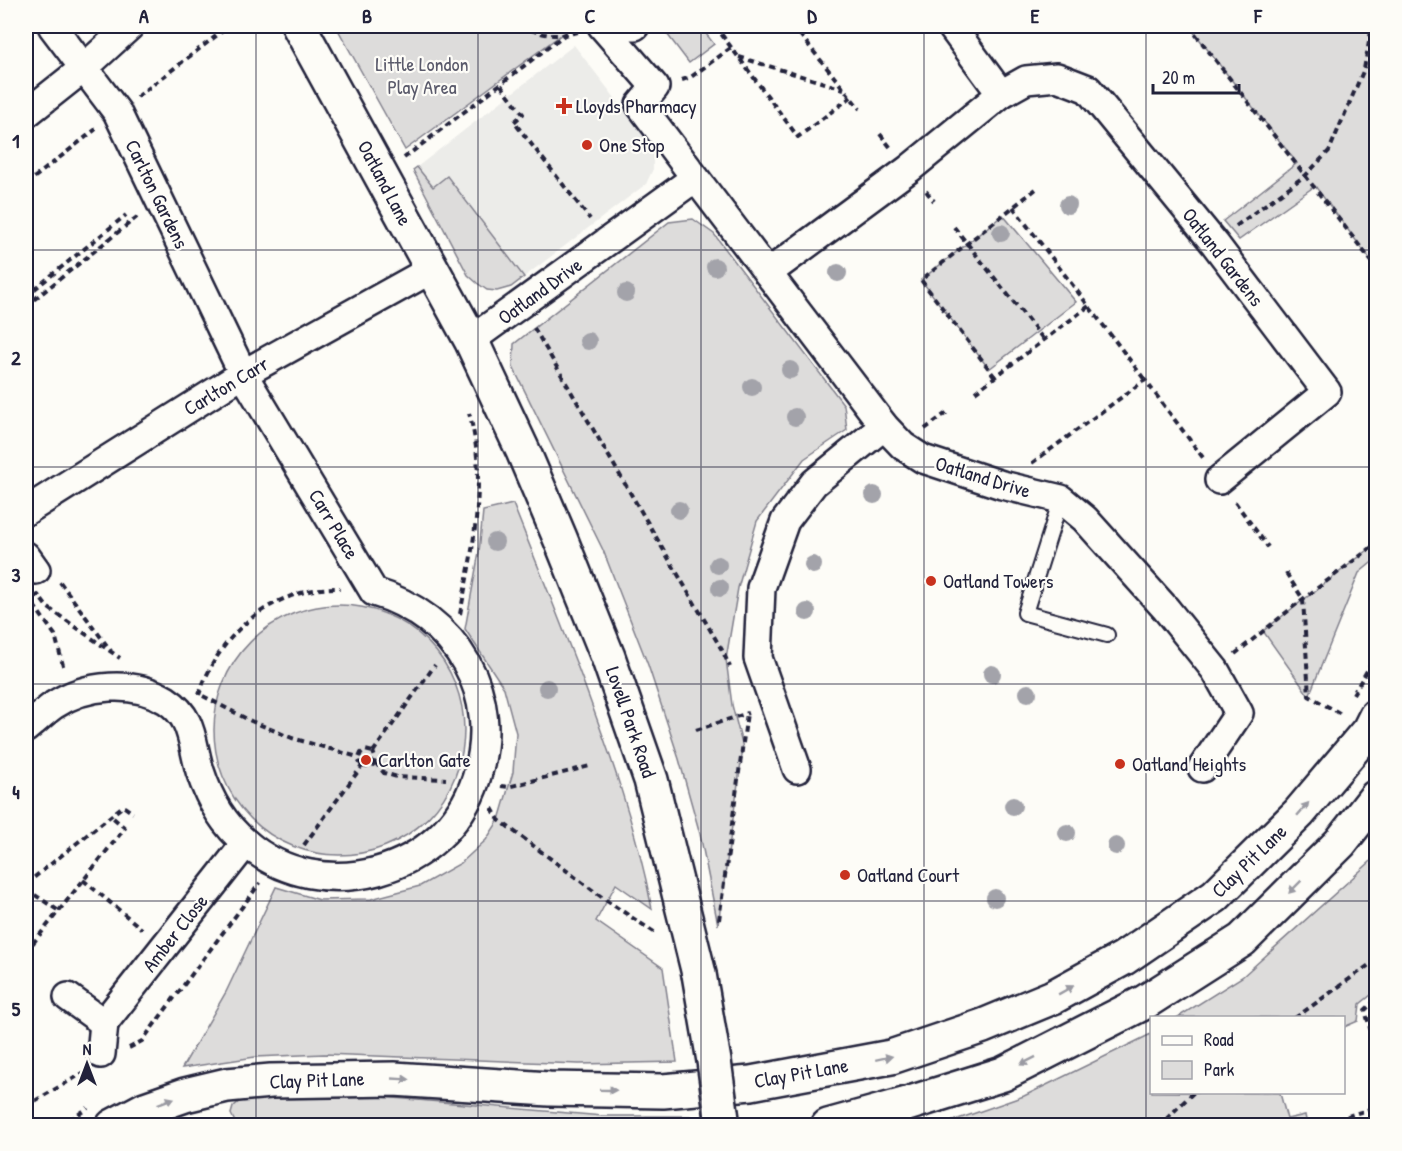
<svg xmlns="http://www.w3.org/2000/svg" width="1402" height="1151" font-family="'Patrick Hand',sans-serif">
<rect width="100%" height="100%" fill="#fdfcf7"/>
<filter id="ink" filterUnits="userSpaceOnUse"><feTurbulence type="fractalNoise" baseFrequency=".0167" numOctaves="2"/><feDisplacementMap in="SourceGraphic" scale="12" xChannelSelector="R" yChannelSelector="G"/><feConvolveMatrix kernelMatrix="1 2 1 2 8 2 1 2 1" color-interpolation-filters="sRGB"/></filter>
<g filter="url(#ink)">
<!-- built -->
<polygon fill="#ecece9" points="574,45 649,142 653,155 653,169 646,184 524,277 448,176 433,187 417,167"/>
<!-- green -->
<g fill="#dddcdb" stroke="#807f8b" stroke-width="1.5">
<polygon points="336,26 573,26 405,150"/>
<polygon points="661,26 700,26 714,44 689,63"/>
<polygon points="1189,26 1376,26 1376,267 1315,186 1239,240 1223,221 1297,163"/>
<polygon points="417,167 433,187 447,176 524,277 511,287 497,291 487,290 477,283 468,275 413,170"/>
<polygon points="1003,215 1076,302 989,369 921,280"/>
<polygon points="693,219 714,234 844,405 847,430 804,459 757,521 738,588 726,659 732,705 743,748 718,925 700,834 679,759 648,665 603,550 513,367 514,344 669,222"/>
<path d="M513 504C535 558 556 611 577 665 607 745 636 824 652 909L616 884 596 921 663 968 677 1062 579 1064 324 1054 255 1057 182 1068 226 992 276 887 320 900 371 899 420 886 461 863 486 840 499 820 513 772 516 733 504 688 465 629 479 552 483 511Z"/>
<polygon points="1376,544 1376,559 1359,573 1309,696 1263,631"/>
<circle cx="339" cy="730" r="125"/>
<polygon points="1376,854 1376,991 1360,1004 1358,1021 1344,1027 1344,1018 1178,1017 1242,977 1370,862"/>
<polygon points="1151,1034 1152,1092 1280,1093 1287,1119 1305,1115 1307,1125 941,1125 1024,1096"/>
<polygon points="335,1093 603,1116 690,1116 691,1125 243,1126 235,1122 231,1114 233,1107 242,1099"/>
</g>
<g fill="none" stroke-linecap="round" stroke-linejoin="round">
<defs>
<polyline id="lane" points="1061,499 1025,613 1107,635"/>
<g id="street">
<polyline points="635,26 602,26 655,87 640,105 884,426 903,446 923,459 1002,485 1061,499 1085,519 1166,609 1215,670 1239,713 1202,768"/>
<polyline points="951,26 1001,94"/>
<polyline points="26,114 84,68 130,26"/>
<polyline points="768,273 909,169 1001,94 1026,80 1057,77 1088,89 1215,244 1327,392 1219,480"/>
<polyline points="471,340 695,178"/>
<polyline points="26,511 243,374 432,269"/>
<polyline points="26,556 36,570"/>
<path d="M26 728C35 721 44 712 54 705 86 684 133 680 166 700 194 718 191 742 200 771 209 799 223 824 246 843 321 908 445 874 476 779 504 695 456 616 374 592L243 374 117 112 52 26"/>
<polyline points="797,769 758,658 761,588 785,521 814,483 884,426"/>
<polyline points="68,997 104,1023 246,843"/>
<polyline points="101,1054 104,1023"/>
</g>
<polyline id="secondary" points="299,26 471,340 523,451 560,538 608,657 651,780 699,974"/>
<g id="highway">
<polyline points="113,1126 145,1109 185,1095 227,1085 271,1081 394,1079 549,1089 663,1091 751,1083 891,1057 983,1026 1053,997 1124,958 1215,896 1299,813 1369,730 1376,716"/>
<polyline points="828,1126 904,1105 1003,1074 1145,1002 1242,940 1340,843 1376,797"/>
</g>
</defs>
<!-- lane casing -->
<use href="#lane" stroke="#22223b" stroke-width="18"/>
<!-- street casing -->
<use href="#street" stroke="#22223b" stroke-width="32"/>
<!-- secondary casing -->
<use href="#secondary" stroke="#22223b" stroke-width="38"/>
<!-- highway casing -->
<use href="#highway" stroke="#22223b" stroke-width="38"/>
<!-- path -->
<g stroke="#22223b" stroke-width="4" stroke-dasharray="6 4.5" stroke-linecap="butt">
<path d="M521 26C543 35 554 38 578 32"/>
<polyline points="717,26 716,27 798,137 851,97"/>
<polyline points="793,26 860,109"/>
<polyline points="1189,26 1376,267"/>
<polyline points="739,57 844,89"/>
<polyline points="682,80 691,77 732,47"/>
<polyline points="501,85 523,114 514,122 590,219"/>
<polyline points="137,97 229,26"/>
<polyline points="880,134 891,148"/>
<polyline points="404,158 576,26"/>
<polyline points="26,184 96,129"/>
<polyline points="926,191 934,201"/>
<polyline points="1013,207 1145,380"/>
<polyline points="1236,226 1306,175 1329,151 1364,69 1372,26"/>
<polyline points="954,227 1044,340"/>
<polyline points="26,296 126,215"/>
<polyline points="26,306 137,217"/>
<polyline points="534,328 722,650 730,667"/>
<polyline points="995,377 921,280 1036,189"/>
<polyline points="975,392 1089,306"/>
<polyline points="925,429 949,411"/>
<polyline points="1032,463 1145,380 1204,459"/>
<polyline points="1235,502 1268,547"/>
<polyline points="1286,573 1303,599 1309,696 1343,715"/>
<polyline points="60,582 111,651"/>
<polyline points="27,596 30,600 38,595 47,607 120,658"/>
<polyline points="26,602 30,600 55,635 64,669"/>
<path d="M460 614C473 549 488 479 469 413"/>
<polyline points="1235,654 1303,599 1376,544"/>
<polyline points="1353,694 1376,656"/>
<path d="M199 695C219 633 273 587 340 588"/>
<polyline points="203,696 251,721 292,738 358,757"/>
<polyline points="696,730 748,713"/>
<polyline points="373,752 435,665"/>
<polyline points="375,762 384,773 397,777 446,779"/>
<polyline points="362,766 358,760 361,753 365,750 373,752"/>
<polyline points="362,766 368,767 373,765 375,757 373,752"/>
<polyline points="501,786 508,787 590,766"/>
<polyline points="492,808 499,820 607,901 657,934"/>
<polyline points="304,845 362,766"/>
<polyline points="83,880 142,929"/>
<polyline points="26,884 123,806 133,813"/>
<polyline points="26,889 59,911"/>
<polyline points="719,920 747,713"/>
<polyline points="26,952 125,828 111,816"/>
<polyline points="1376,1000 1365,1010 1376,1050"/>
<polyline points="1295,1018 1376,960"/>
<polyline points="129,1048 142,1041 260,883"/>
<polyline points="26,1106 83,1073"/>
<polyline points="61,1126 88,1108"/>
<polyline points="1159,1126 1194,1092"/>
<polyline points="1317,1126 1376,1107"/>
</g>
<!-- lane -->
<use href="#lane" stroke="#fdfcf7" stroke-width="14"/>
<!-- street -->
<use href="#street" stroke="#fdfcf7" stroke-width="27"/>
<!-- secondary -->
<use href="#secondary" stroke="#fdfcf7" stroke-width="33"/>
<!-- highway -->
<use href="#highway" stroke="#fdfcf7" stroke-width="33"/>
<defs>
<polyline id="secondary-bridge" points="699,974 714,1061 723,1126"/>
</defs>
<!-- secondary-bridge casing -->
<use href="#secondary-bridge" stroke="#22223b" stroke-width="38" stroke-linecap="butt"/>
<!-- secondary-bridge -->
<use href="#secondary-bridge" stroke="#fdfcf7" stroke-width="33"/>
</g>
<!-- trees -->
<g fill="#a3a3aa">
<circle cx="1068" cy="205" r="9"/>
<circle cx="1001" cy="233" r="9"/>
<circle cx="715" cy="267" r="9"/>
<circle cx="838" cy="273" r="9"/>
<circle cx="626" cy="293" r="9"/>
<circle cx="588" cy="341" r="9"/>
<circle cx="790" cy="370" r="9"/>
<circle cx="752" cy="387" r="9"/>
<circle cx="795" cy="417" r="9"/>
<circle cx="874" cy="495" r="9"/>
<circle cx="679" cy="510" r="9"/>
<circle cx="495" cy="542" r="9"/>
<circle cx="718" cy="565" r="9"/>
<circle cx="813" cy="565" r="9"/>
<circle cx="720" cy="588" r="9"/>
<circle cx="807" cy="612" r="9"/>
<circle cx="992" cy="674" r="9"/>
<circle cx="547" cy="688" r="9"/>
<circle cx="1028" cy="693" r="9"/>
<circle cx="1013" cy="806" r="9"/>
<circle cx="1067" cy="833" r="9"/>
<circle cx="1116" cy="846" r="9"/>
<circle cx="995" cy="898" r="9"/>
</g>
<!-- one-way arrows -->
<defs><path id="oneway-solid" d="M-6-.8H1V-3.2L6.5 0L1 3.2V.8H-6Z" transform="scale(1.5)"/></defs>
<g fill="#9a9aa2">
<use href="#oneway-solid" transform="translate(1303 809) rotate(-49)"/>
<use href="#oneway-solid" transform="translate(1295 887) rotate(135)"/>
<use href="#oneway-solid" transform="translate(1066 990) rotate(-29)"/>
<use href="#oneway-solid" transform="translate(884 1058) rotate(-12)"/>
<use href="#oneway-solid" transform="translate(1028 1061) rotate(153)"/>
<use href="#oneway-solid" transform="translate(401 1079) rotate(3)"/>
<use href="#oneway-solid" transform="translate(608 1090) rotate(1)"/>
<use href="#oneway-solid" transform="translate(166 1101) rotate(-20)"/>
</g>
</g>
<!-- grid -->
<path fill="none" stroke="#22223b" stroke-width="1.5" stroke-opacity="0.55" d="M256 26V1126M478 26V1126M701 26V1126M924 26V1126M1146 26V1126M26 250H1376M26 467H1376M26 684H1376M26 901H1376"/>
<!-- markers -->
<g fill="#c8321e" stroke="#fdfcf7" stroke-width="2">
<path d="M561 97h6v6h6v6h-6v6h-6v-6h-6v-6h6z"/>
<circle cx="587" cy="145" r="6"/>
<circle cx="931" cy="581" r="6"/>
<circle cx="366" cy="760" r="6"/>
<circle cx="1120" cy="764" r="6"/>
<circle cx="845" cy="875" r="6"/>
</g>
<g text-anchor="middle" stroke-width="4.5" stroke-linejoin="round" paint-order="stroke">
<!-- park labels -->
<g font-size="20" fill="#5a5a6b" stroke="#fdfcf7">
<text x="422" y="71">Little London<tspan x="422" dy="23">Play Area</tspan></text>
</g>
<!-- poi labels -->
<g font-size="20" fill="#22223b" stroke="#fdfcf7" text-anchor="start">
<text x="576" y="113">Lloyds Pharmacy</text>
<text x="599" y="152">One Stop</text>
<text x="943" y="588">Oatland Towers</text>
<text x="378" y="767">Carlton Gate</text>
<text x="1132" y="771">Oatland Heights</text>
<text x="857" y="882">Oatland Court</text>
</g>
<!-- street labels -->
<g font-size="20" fill="#22223b" stroke="#fdfcf7">
<text transform="translate(385 183) rotate(62)" y="7">Oatland Lane</text>
<text transform="translate(157 194) rotate(64)" y="7">Carlton Gardens</text>
<text transform="translate(1223 257) rotate(52)" y="7">Oatland Gardens</text>
<text transform="translate(540 291) rotate(-36)" y="7">Oatland Drive</text>
<text transform="translate(226 386) rotate(-31)" y="7">Carlton Carr</text>
<text transform="translate(983 477) rotate(17)" y="7">Oatland Drive</text>
<text transform="translate(334 524) rotate(59)" y="7">Carr Place</text>
<text transform="translate(631 722) rotate(71)" y="7">Lovell Park Road</text>
<text transform="translate(1249 861) rotate(-44)" y="7">Clay Pit Lane</text>
<text transform="translate(175 933) rotate(-52)" y="7">Amber Close</text>
<text transform="translate(801 1073) rotate(-10)" y="7">Clay Pit Lane</text>
<text transform="translate(317 1080) rotate(-2)" y="7">Clay Pit Lane</text>
</g>
</g>
<!-- margin -->
<rect width="1402" height="1151" fill="none" stroke="#fdfcf7" stroke-width="66"/>
<!-- legend -->
<rect x="1150" y="1016" width="195" height="78" fill="#fdfcf7" stroke="#a5a5ac" stroke-width="1.5"/>
<rect x="1162" y="1036" width="30" height="9" fill="#fdfcf7" stroke="#a5a5ac" stroke-width="1.5"/>
<text x="1204" y="1046" font-size="18" fill="#22223b">Road</text>
<rect x="1162" y="1061" width="30" height="18" fill="#dddcdb" stroke="#a5a5ac" stroke-width="1.5"/>
<text x="1204" y="1076" font-size="18" fill="#22223b">Park</text>
<!-- north arrow -->
<g transform="translate(87 1064)" stroke="#fdfcf7" stroke-width="4.5" paint-order="stroke">
<path d="M0-4.5L10 22L0 15L-10 22Z" fill="#22223b"/>
<text y="-9" font-size="16" font-weight="bold" text-anchor="middle" fill="#22223b">N</text>
</g>
<!-- scale -->
<path d="M1153 84v9h86v-9" fill="none" stroke="#22223b" stroke-width="3"/>
<text x="1162" y="84" font-size="18" fill="#22223b" stroke="#fdfcf7" stroke-width="4.5" paint-order="stroke">20 m</text>
<rect x="33" y="33" width="1336" height="1085" fill="none" stroke="#22223b" stroke-width="2"/>
<g font-size="20" text-anchor="middle" font-weight="bold" fill="#22223b">
<text x="144" y="23">A</text>
<text x="367" y="23">B</text>
<text x="590" y="23">C</text>
<text x="812" y="23">D</text>
<text x="1035" y="23">E</text>
<text x="1258" y="23">F</text>
<text x="16" y="148">1</text>
<text x="16" y="365">2</text>
<text x="16" y="582">3</text>
<text x="16" y="799">4</text>
<text x="16" y="1016">5</text>
</g>
</svg>
